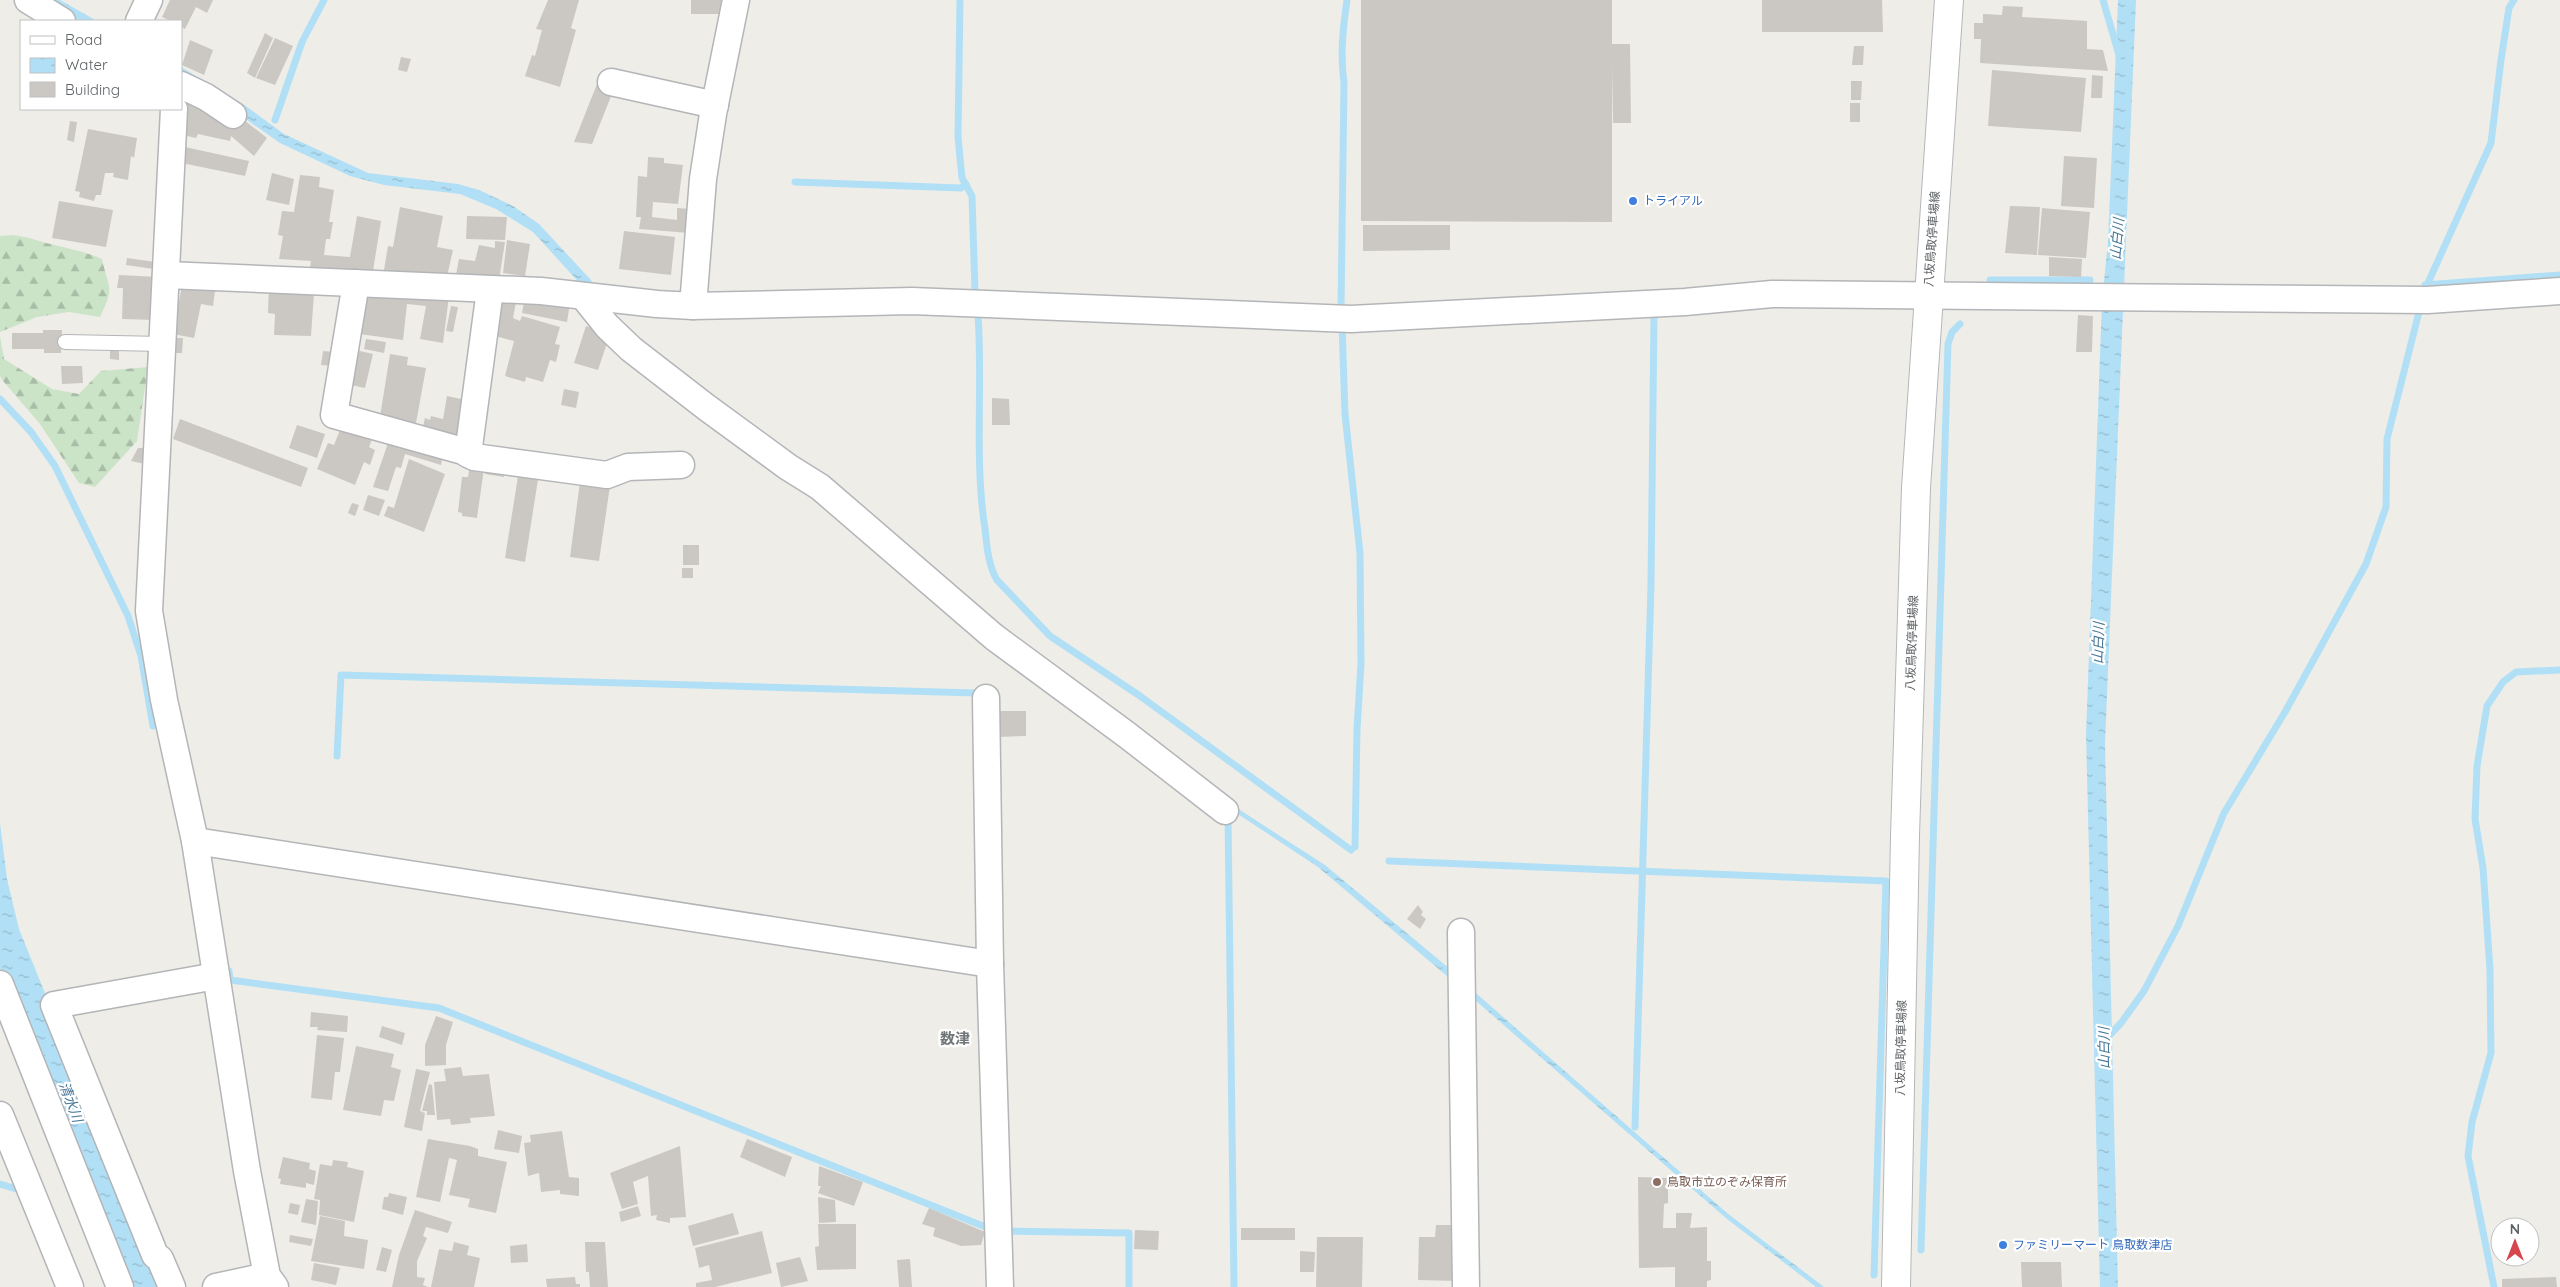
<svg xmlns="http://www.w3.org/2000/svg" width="2560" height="1287" font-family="Quicksand,'Noto Sans JP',sans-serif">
<defs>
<pattern id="forest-firs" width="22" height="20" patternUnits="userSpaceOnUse" patternTransform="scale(1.25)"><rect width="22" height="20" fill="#cbe4c8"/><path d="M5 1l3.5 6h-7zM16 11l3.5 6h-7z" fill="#a8bca6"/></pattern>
<pattern id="water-ripples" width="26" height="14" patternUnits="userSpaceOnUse" patternTransform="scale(1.25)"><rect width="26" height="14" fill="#b1e0f6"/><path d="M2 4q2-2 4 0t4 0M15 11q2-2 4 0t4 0" fill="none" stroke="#93b9cb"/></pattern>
</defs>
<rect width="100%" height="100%" fill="#efede8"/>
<!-- forest -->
<g fill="url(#forest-firs)">
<path d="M12 235C28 237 32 239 46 243 66 248 84 251 102 259 109 291 115 286 100 317L69 312 37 317 0 332V236Z"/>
<polygon points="0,336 4,359 52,389 79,394 101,371 148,367 137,441 95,487 79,483 40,424 3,381 0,376"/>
</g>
<!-- water -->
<g fill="url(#water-ripples)">
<polygon points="42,0 60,0 97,21 79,21"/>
<polygon points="2118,0 2136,0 2105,743 2118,1287 2100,1287 2086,735 2102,301 2108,242"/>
<path d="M181 67 243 104 284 134 368 173 458 184 479 190 513 206 539 224 591 280 604 306 639 342 706 395 824 477 1027 651 1093 696 1237 808 1325 865 1456 974 1454 982 1318 867 1212 797 1155 751 1009 644 821 482C784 460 751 435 717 409 668 372 626 340 585 293V289L533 232 496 209 460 194 384 185 350 176 280 143 220 101 181 77Z"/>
<polygon points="0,823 7,879 19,929 164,1287 129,1287 0,968"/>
<polygon points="1469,987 1727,1213 1824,1287 1816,1287 1727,1219 1468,994"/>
</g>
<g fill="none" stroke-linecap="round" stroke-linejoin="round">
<!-- stream -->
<g stroke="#b1e0f6" stroke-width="7">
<polyline points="960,0 958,137 962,178 972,196 975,292"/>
<polyline points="2103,0 2119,55"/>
<polyline points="275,120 302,42 324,0"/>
<polyline points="795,182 961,188 966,184"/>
<polyline points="1990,280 2090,280"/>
<polyline points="2425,285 2560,275"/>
<polyline points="2423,294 2491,143 2501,60 2509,8 2514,0"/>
<path d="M1341 308 1344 83C1340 54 1343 28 1347 0"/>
<path d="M978 315C983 387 974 458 985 529 987 546 988 565 997 580L1050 636 1140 696 1351 850"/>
<polyline points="1342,325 1345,414 1360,553 1361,664 1357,729 1355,847"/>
<polyline points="0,399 31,432 55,466 128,616 141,656 153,726"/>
<polyline points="337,756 341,675 976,693 976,699"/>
<polyline points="1228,815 1234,1287"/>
<polyline points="1389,861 1886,881 1874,1275"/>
<polyline points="229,971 230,980 439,1008 988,1228 988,1223"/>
<polyline points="2107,1038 2121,1023 2144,991 2178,926 2224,813 2285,712 2366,564 2386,507 2387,439 2421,304"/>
<polyline points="1635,1127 1651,585 1654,313"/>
<polyline points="0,1184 20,1190"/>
<polyline points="1003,1231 1129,1233 1129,1287"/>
<polyline points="1921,1250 1948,344 1952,332 1960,324"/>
<polyline points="2494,1287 2468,1156 2472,1122 2491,1053 2490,970 2483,868 2475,819 2477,766 2487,706 2503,682 2516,672 2560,670"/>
</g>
</g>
<!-- building -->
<g fill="#cbc8c4">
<polygon points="170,0 213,0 207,13 196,7 185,29 181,27 181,21 171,21 162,17"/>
<polygon points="548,0 579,0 571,28 576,30 560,87 525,76 532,55 535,56 542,30 536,29"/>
<rect x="691" y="0" width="34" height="14"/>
<polygon points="1361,0 1612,0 1612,44 1630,44 1631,123 1613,123 1612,65 1612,222 1361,221"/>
<polygon points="1762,0 1882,0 1883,32 1762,32"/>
<polygon points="2003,6 2023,7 2022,17 2087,21 2087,49 2103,50 2108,71 1980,63 1981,39 1974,39 1974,23 1983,23 1983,14 2002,15"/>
<polygon points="265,33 273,38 255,78 247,73"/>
<polygon points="275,38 293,46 275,85 256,78"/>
<polygon points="190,40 213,50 204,75 182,65"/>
<polygon points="1854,46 1864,46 1863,65 1852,65"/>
<polygon points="401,57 411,59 407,72 398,70"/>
<polygon points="1992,70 2086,78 2081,132 1988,126"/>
<polygon points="2092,75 2103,76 2102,98 2091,98"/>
<polygon points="1851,81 1862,81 1861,100 1851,100"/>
<polygon points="597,84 614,89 592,144 574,142"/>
<polygon points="185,100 199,102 231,121 237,128 244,120 267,138 254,156 231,136 230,141 198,134 196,138 183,135"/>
<rect x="1850" y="103" width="10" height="19"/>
<polygon points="70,121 77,122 74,142 67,140"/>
<polygon points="88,129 137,138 134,158 131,156 128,180 113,177 114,173 105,173 101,195 96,195 94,201 79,197 80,192 75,191"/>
<polygon points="185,147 249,161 245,176 182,163"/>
<polygon points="2064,156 2097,158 2094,208 2061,206"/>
<polygon points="648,157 664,158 664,163 683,165 678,204 653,202 652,217 677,220 677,208 691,209 690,233 639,229 641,217 636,217 638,176 647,177"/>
<polygon points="272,173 294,179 289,205 266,200"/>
<polygon points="300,175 320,177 319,187 334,190 329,222 333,222 330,239 326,239 324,255 350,257 357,216 381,221 372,277 309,274 311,261 279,259 283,236 278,235 282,211 294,212"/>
<polygon points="59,201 113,210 106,247 52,238"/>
<polygon points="2010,206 2040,207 2037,255 2005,253"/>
<polygon points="400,207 443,216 437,247 453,250 446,281 384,270 388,246 393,247"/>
<polygon points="2042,208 2090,212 2086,258 2038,255"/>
<polygon points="467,216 507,217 505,240 466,239"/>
<polygon points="1363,225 1450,225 1450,250 1363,251"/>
<polygon points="624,231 675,237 671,275 619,269"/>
<polygon points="507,240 530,244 525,276 503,273"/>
<polygon points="495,241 505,242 499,280 455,280 459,259 475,261 479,245 495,248"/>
<polygon points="2049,257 2082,259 2081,277 2049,276"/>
<polygon points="127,258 155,262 154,269 126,265"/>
<polygon points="119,275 158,277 155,320 122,319 123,288 117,288"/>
<polygon points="269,284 314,293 311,336 274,335 275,314 268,313"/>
<polygon points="182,285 215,291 213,306 201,304 194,338 173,334"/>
<polygon points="359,290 449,296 443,343 420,339 426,306 407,304 403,340 352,333"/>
<polygon points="497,296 517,297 513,318 520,321 522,316 560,327 555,344 560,345 556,362 550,360 543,382 526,377 525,382 505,376 514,341 488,334"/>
<polygon points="525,297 570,303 567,322 522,313"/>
<polygon points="451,306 458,307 453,332 446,331"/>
<polygon points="2078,315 2093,316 2092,352 2076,352"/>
<polygon points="586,326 610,334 598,370 574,363"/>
<polygon points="43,330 62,330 61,353 44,353 44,349 12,349 12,333 43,333"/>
<polygon points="172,338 183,338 182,353 171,353"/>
<polygon points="366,339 386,342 384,353 364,349"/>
<polygon points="351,349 373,354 365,388 342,383"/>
<polygon points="110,350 119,351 119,360 110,359"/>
<polygon points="323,351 334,352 333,366 321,365"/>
<polygon points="390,354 408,357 407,365 426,368 416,423 380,417"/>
<polygon points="61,366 82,366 83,383 62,384"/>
<polygon points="564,389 579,392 576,408 561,405"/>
<polygon points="447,396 470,401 463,445 421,435 425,418 430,420 431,416 443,419"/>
<polygon points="992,398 1009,399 1010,425 992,425"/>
<polygon points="180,419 308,468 301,487 173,439"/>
<polygon points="297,425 325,434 317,458 289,448"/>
<polygon points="342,425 373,437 369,447 375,450 370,465 364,462 355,485 317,469 328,443 334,445"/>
<polygon points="391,434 444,449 441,465 405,454 401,468 396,467 388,491 373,487"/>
<polygon points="138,448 146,448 145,464 131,461"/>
<polygon points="409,459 445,474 424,532 384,516 388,506 394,508"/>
<polygon points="471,459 485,461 477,518 462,516 462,513 458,512 462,477 468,477"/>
<polygon points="487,463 505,466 504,477 485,474"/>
<polygon points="519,470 539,473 525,562 505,558"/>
<polygon points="580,482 610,486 599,561 570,557"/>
<polygon points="368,495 385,500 379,516 363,510"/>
<polygon points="352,503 359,505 355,516 348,513"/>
<rect x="683" y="545" width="16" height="20"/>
<rect x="682" y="568" width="11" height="10"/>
<polygon points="997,711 1026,711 1026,736 998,737"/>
<polygon points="1418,905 1423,912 1421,915 1426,919 1420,929 1407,919"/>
<polygon points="311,1012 348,1016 347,1032 317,1030 318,1027 310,1027"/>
<polygon points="436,1016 453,1022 446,1045 446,1065 425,1066 425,1045"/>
<polygon points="382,1026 405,1033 402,1045 379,1037"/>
<polygon points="317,1035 344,1038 340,1072 335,1072 332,1100 311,1098"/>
<polygon points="356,1046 394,1054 391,1067 401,1070 394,1101 384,1100 381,1116 343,1110"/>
<polygon points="461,1067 463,1076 489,1074 495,1116 470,1118 471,1123 451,1125 450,1119 437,1120 434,1082 446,1081 444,1069"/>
<polygon points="416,1069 430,1072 420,1111 425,1113 422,1131 404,1127"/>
<polygon points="429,1084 432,1085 435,1115 427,1115 427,1111 422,1111"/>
<polygon points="498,1130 522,1136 519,1153 494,1149"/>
<polygon points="562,1131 569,1177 579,1178 579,1196 560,1194 560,1190 541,1192 539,1173 528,1176 524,1143 531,1142 530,1135"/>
<polygon points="428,1139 470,1146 478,1149 478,1156 507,1162 496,1213 468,1207 470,1199 449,1195 457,1160 449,1158 440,1202 416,1197"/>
<polygon points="747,1139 792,1157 785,1177 740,1157"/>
<polygon points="680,1146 686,1217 670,1218 670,1223 656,1220 657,1215 651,1216 648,1176 633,1182 638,1204 622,1209 610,1173"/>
<polygon points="283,1157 310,1163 309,1169 316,1171 314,1185 306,1183 306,1188 280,1184 281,1179 278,1178"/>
<polygon points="333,1160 348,1162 347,1167 364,1171 354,1222 319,1215 320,1200 314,1199 320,1164 332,1166"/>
<polygon points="819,1166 863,1182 854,1206 818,1193 821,1186 818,1186"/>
<polygon points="1638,1177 1668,1178 1668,1203 1664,1204 1663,1228 1676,1228 1676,1213 1692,1213 1690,1228 1707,1227 1707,1261 1711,1261 1711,1280 1707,1281 1707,1287 1675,1287 1675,1267 1639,1268"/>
<polygon points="389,1193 407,1197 403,1215 382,1209 384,1197 388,1197"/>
<polygon points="818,1197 835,1200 836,1222 819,1223"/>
<polygon points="306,1199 318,1201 316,1225 301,1222"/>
<polygon points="290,1203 300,1205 298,1215 288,1213"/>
<polygon points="638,1206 641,1216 621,1222 619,1212"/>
<polygon points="929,1208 985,1232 981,1245 961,1246 933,1236 935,1228 922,1224"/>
<polygon points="415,1210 452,1222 448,1233 426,1227 423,1236 427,1238 417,1261 417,1277 425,1278 423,1285 428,1287 392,1287 399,1255"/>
<polygon points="733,1213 739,1234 693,1246 688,1226"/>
<polygon points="320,1216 345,1221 344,1236 368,1240 364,1269 311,1261"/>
<polygon points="818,1224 856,1224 856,1269 817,1270 815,1247 819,1246"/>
<polygon points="1436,1225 1459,1225 1458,1281 1418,1280 1419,1237 1435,1237"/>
<rect x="1241" y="1228" width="54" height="12"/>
<polygon points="1135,1230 1159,1231 1158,1250 1134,1249"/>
<polygon points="762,1231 772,1273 715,1287 696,1287 696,1283 712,1280 709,1265 699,1268 695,1248"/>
<polygon points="290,1235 313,1239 311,1246 289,1242"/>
<polygon points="1317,1237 1363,1237 1362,1287 1316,1287"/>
<polygon points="454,1242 469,1246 467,1255 480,1258 474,1287 431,1287 439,1249 452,1251"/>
<polygon points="585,1242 605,1242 608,1287 590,1287 589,1272 586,1272"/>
<polygon points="527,1244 528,1262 511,1263 510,1246"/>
<polygon points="382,1247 392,1250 386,1272 376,1270"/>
<polygon points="1300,1251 1315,1252 1314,1272 1300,1272"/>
<polygon points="800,1257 808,1281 781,1287 776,1263"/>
<polygon points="910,1259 912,1287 899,1287 897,1260"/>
<polygon points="2021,1262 2061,1262 2062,1287 2022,1287"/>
<polygon points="314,1263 340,1268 336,1285 311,1280"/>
<polygon points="575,1277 576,1284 580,1284 580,1287 547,1287 546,1279"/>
<polygon points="2556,1277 2557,1287 2502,1287 2502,1279"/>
</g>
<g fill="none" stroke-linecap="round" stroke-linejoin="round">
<defs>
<polyline id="lane" points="65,342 163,344"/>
<g id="street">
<polyline points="28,0 62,21"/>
<polyline points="139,21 149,0"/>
<polyline points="611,82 715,105"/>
<polyline points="181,85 206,97 233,115"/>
<polyline points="174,109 149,611 164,700 195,841 247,1171 267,1276 275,1287"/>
<polyline points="166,275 541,291 657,304 693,306 912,301 1351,319 1685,302 1772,294 2428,300 2560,291"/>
<polyline points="356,283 334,415 463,451 474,457 607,475 628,467 681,465"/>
<polyline points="583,296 607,326 631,349 706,407 788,467 820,487 994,637 1127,735 1225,811"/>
<polyline points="693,306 703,179 713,114 736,0"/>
<polyline points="468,454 490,290"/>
<polyline points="986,698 990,964 1000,1287"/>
<polyline points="195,841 990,964"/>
<polyline points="1461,932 1466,1287"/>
<polyline points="0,984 120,1287"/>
<polyline points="0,1115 70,1287"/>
<polyline points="172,1287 160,1259 155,1255 54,1005 216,976"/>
<polyline points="216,1287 267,1276"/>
</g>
<polyline id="secondary" points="1896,1287 1905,836 1916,488 1949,0"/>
</defs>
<!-- lane casing -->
<use href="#lane" stroke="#b3b5b8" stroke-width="16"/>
<!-- street casing -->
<use href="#street" stroke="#b3b5b8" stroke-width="29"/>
<!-- secondary casing -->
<use href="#secondary" stroke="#b4b7ba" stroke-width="30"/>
<!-- lane -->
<use href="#lane" stroke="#fff" stroke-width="14"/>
<!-- street -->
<use href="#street" stroke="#fff" stroke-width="26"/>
<!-- secondary -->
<use href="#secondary" stroke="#fff" stroke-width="28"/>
</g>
<!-- markers -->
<g fill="#3f7fe0" stroke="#fff" stroke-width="2">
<circle cx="1633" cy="201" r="5"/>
<circle cx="2003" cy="1245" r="5"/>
</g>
<circle fill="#8d6e63" stroke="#fff" stroke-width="2" cx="1657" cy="1182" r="5"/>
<g text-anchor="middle" stroke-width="4.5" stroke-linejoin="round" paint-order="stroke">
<!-- shop labels -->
<g font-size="12" fill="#366cbe" stroke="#fff" text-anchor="start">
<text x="1643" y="205">トライアル</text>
<text x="2013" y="1249">ファミリーマート 鳥取数津店</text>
</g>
<!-- street labels -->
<g font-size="12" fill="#5f6366" stroke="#fff">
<text transform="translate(1932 239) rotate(-86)" y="4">八坂鳥取停車場線</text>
<text transform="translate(1912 643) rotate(-88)" y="4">八坂鳥取停車場線</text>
<text transform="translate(1901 1048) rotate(-89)" y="4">八坂鳥取停車場線</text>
</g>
<!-- education labels -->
<g font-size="12" fill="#785e54" stroke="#fff" text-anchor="start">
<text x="1667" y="1186">鳥取市立のぞみ保育所</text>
</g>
<!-- water labels -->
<g font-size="14" font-style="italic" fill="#477797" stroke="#fff">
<text transform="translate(2117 239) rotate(-85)" y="5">山白川</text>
<text transform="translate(2098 643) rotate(-88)" y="5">山白川</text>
<text transform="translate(2104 1048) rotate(-91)" y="5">山白川</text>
<text transform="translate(71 1102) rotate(69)" y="5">清水川</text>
</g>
<!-- quarter labels -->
<g font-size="15" font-weight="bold" fill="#707578" stroke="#fff">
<text x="955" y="1044">数津</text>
</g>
</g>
<!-- legend -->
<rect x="20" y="20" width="162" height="90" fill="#ffffff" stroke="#bfc1c2"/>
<rect x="30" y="36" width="25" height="8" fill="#ffffff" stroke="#bfc1c2"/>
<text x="65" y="45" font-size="15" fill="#5f6366">Road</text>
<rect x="30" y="58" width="25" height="15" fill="url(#water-ripples)" stroke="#bfc1c2"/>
<text x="65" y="70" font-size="15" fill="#5f6366">Water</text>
<rect x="30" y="82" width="25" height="15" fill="#cbc8c4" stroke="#bfc1c2"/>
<text x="65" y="95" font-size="15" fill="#5f6366">Building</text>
<!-- north arrow -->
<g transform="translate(2515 1242)"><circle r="24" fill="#ffffff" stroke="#bfc1c2"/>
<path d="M0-4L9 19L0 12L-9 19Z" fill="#d7464c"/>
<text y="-8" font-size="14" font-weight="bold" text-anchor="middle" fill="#5f6366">N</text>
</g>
</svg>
